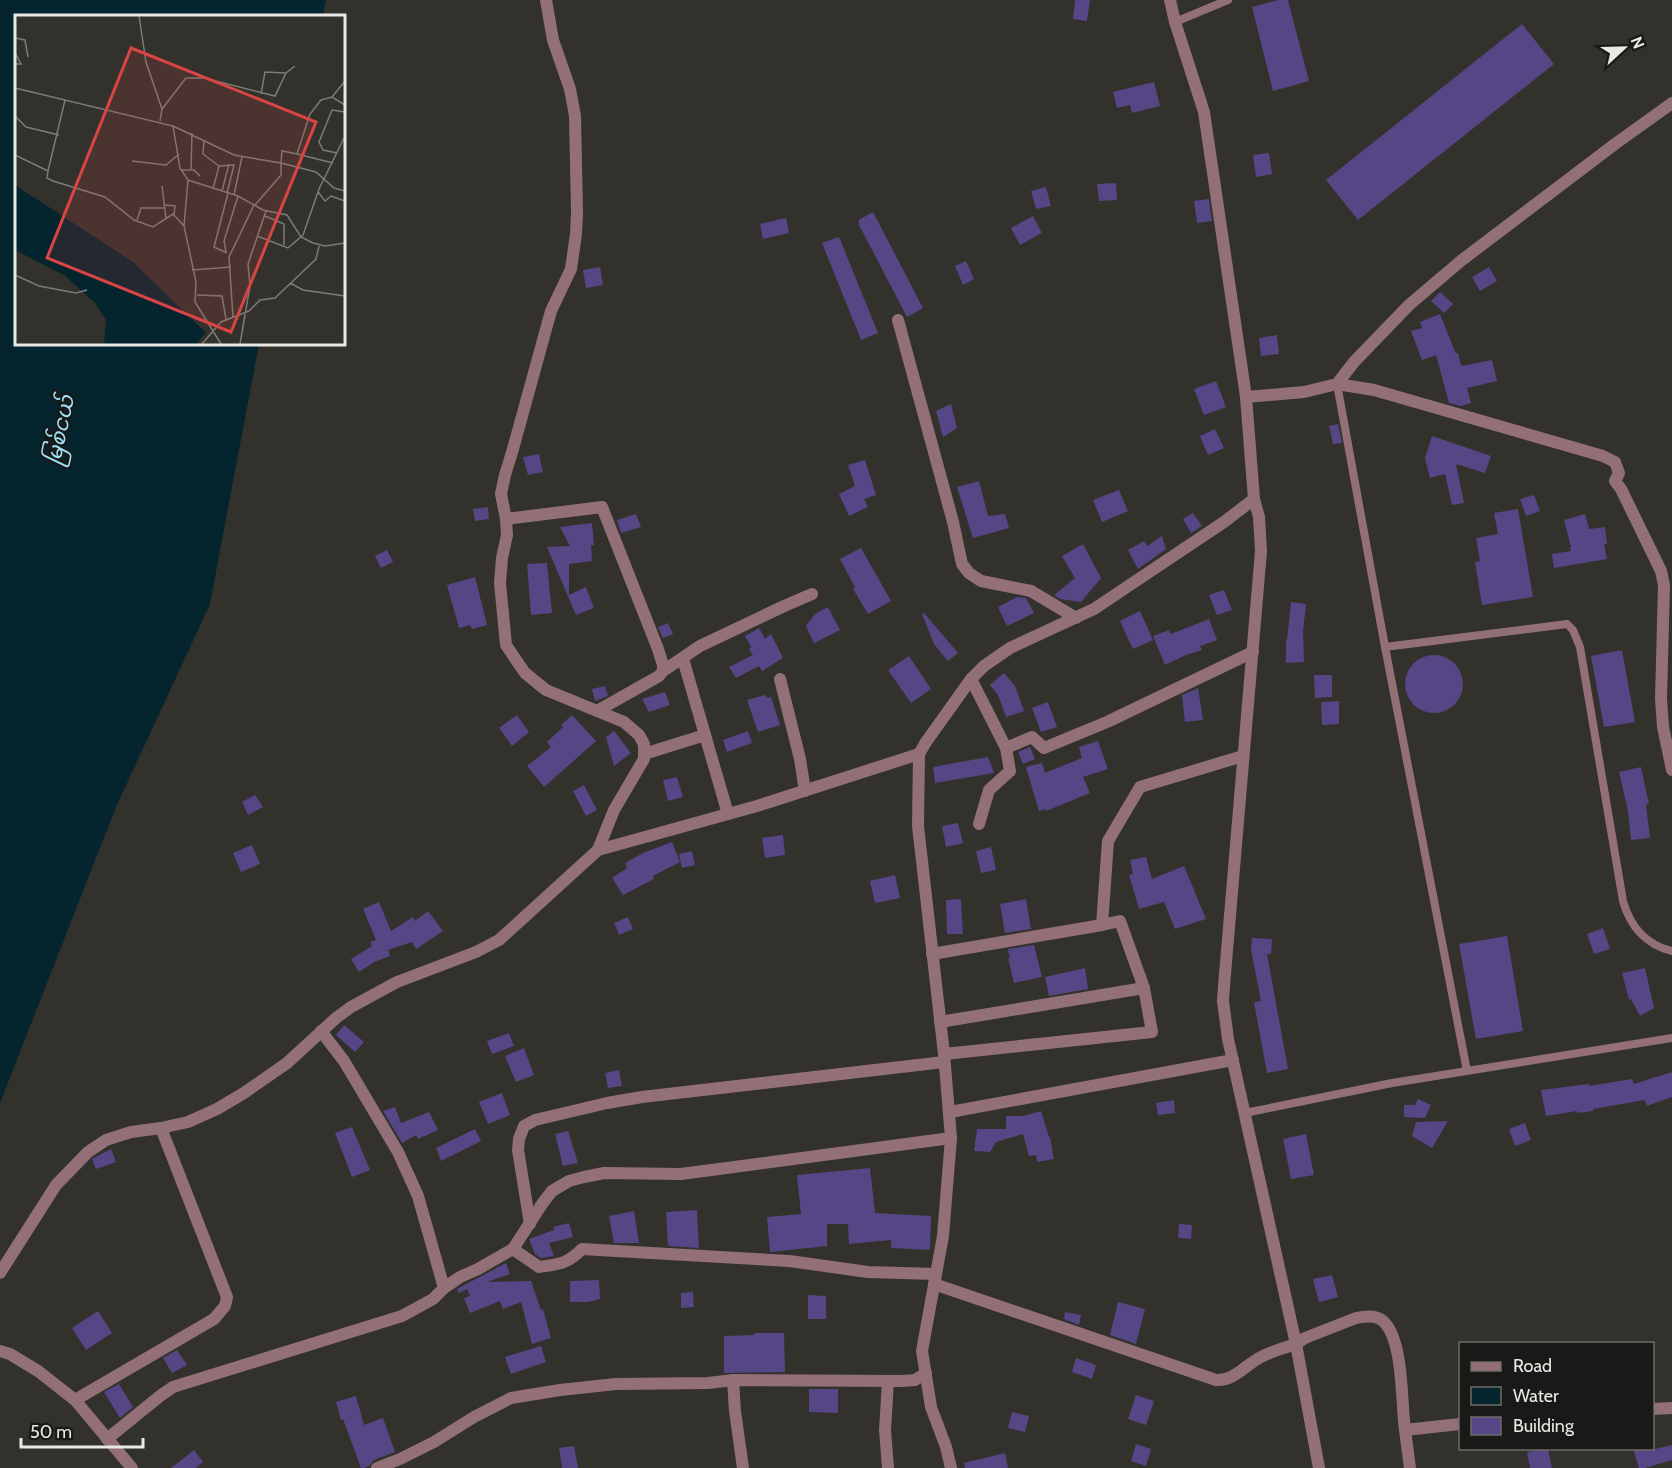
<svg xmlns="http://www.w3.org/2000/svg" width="1672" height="1468" font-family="Cabin,'Noto Sans Myanmar',sans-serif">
<rect width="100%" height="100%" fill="#33312c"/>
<!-- water -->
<polygon fill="#05252e" points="0,0 326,0 323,16 16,16 16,344 259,344 210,604 116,807 0,1103"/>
<!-- building -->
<g fill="#554785">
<polygon points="1075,0 1090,0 1087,21 1073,19"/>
<polygon points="1279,0 1288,0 1309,81 1273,91 1252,7"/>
<polygon points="1522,24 1554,64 1358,220 1326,180"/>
<polygon points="1154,82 1160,106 1132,113 1130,105 1117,108 1113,92"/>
<polygon points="1269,153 1272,174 1256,177 1253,155"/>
<polygon points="1116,183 1117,200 1099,201 1097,184"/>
<polygon points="1046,187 1051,206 1036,209 1031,191"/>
<polygon points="1209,199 1212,221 1197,223 1194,201"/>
<polygon points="873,212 923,308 907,317 859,225 859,220"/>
<polygon points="1033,216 1042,233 1020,245 1011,228"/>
<polygon points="786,218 789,233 763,239 760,224"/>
<polygon points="839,237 878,333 861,340 822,243"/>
<polygon points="966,261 974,279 963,285 955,266"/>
<polygon points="600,267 603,285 586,288 583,270"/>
<polygon points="1489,267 1497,281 1480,291 1472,277"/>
<polygon points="1440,292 1453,304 1444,313 1431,301"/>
<polygon points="1440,314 1456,354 1458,353 1461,366 1492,360 1497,381 1467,388 1471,403 1461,406 1449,403 1436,355 1422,360 1411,331 1422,328 1420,322"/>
<polygon points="1277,335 1279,354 1261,356 1259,338"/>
<polygon points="1216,381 1226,407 1204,415 1194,389"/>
<polygon points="951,404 957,428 943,437 936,411"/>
<polygon points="1338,424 1342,443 1333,444 1329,426"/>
<polygon points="1215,429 1224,448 1208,455 1200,436"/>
<polygon points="1432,436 1491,456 1485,473 1456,464 1464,503 1452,505 1445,474 1430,478 1425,458"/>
<polygon points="539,454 543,472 528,475 523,457"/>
<polygon points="865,460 876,495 864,499 868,507 849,516 839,494 855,486 848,465"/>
<polygon points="979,481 988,516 1005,514 1009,528 973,538 957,487"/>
<polygon points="1119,490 1128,511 1102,522 1093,500"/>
<polygon points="1534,495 1540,511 1526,516 1520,499"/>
<polygon points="488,507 489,519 475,521 473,509"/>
<polygon points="1518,509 1533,597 1482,605 1475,562 1480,561 1476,538 1498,534 1494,513"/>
<polygon points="1193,513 1202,526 1191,533 1183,519"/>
<polygon points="636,514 641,527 621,533 617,520"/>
<polygon points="1585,514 1589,529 1605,527 1607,544 1604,544 1607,559 1554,568 1552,554 1571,551 1570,547 1571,547 1564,520"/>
<polygon points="592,523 594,545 591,545 592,561 569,564 569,595 586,587 594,608 576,615 547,547 570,546 560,527"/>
<polygon points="1162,536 1166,549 1138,569 1128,550 1144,541 1147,546"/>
<polygon points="1083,544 1101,578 1081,602 1060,599 1054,595 1075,578 1062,556"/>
<polygon points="861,548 891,601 868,614 853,589 855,587 840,559"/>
<polygon points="387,550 393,562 381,568 375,556"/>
<polygon points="547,563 552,613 531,615 527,564"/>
<polygon points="475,577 487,625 472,629 470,625 459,628 447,585"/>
<polygon points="1224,590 1232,610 1217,615 1209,595"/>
<polygon points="1017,597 1026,598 1034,613 1007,626 998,607"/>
<polygon points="1291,602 1306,604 1303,631 1304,662 1286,663 1286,640 1287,640"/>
<polygon points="828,607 840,630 814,643 806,626 815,614"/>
<polygon points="1140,611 1153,640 1133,649 1120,621"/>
<polygon points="924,613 958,653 948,661 934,644 922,614"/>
<polygon points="1209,619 1217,640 1200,646 1202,650 1186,655 1165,665 1153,636 1169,630 1171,634"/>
<polygon points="668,623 673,634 663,638 658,627"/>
<polygon points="759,628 765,639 771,634 783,658 762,671 759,666 736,678 729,667 753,655 749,649 751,647 745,636"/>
<polygon points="1622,650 1635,722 1604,727 1591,656"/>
<circle cx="1434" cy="684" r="29"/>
<polygon points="909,656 931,689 911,703 888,670"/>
<polygon points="1004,673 1015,686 1024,711 1006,717 998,695 990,685"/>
<polygon points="1314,675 1332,675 1332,697 1315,698"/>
<polygon points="605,686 608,696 595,701 592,689"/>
<polygon points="1198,688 1203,720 1185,722 1182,695"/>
<polygon points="665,692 670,705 649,712 642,699"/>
<polygon points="765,695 767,698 771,697 780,725 758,732 747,700"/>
<polygon points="1339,701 1339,724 1322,725 1321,702"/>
<polygon points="1048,702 1057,727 1041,732 1032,708"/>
<polygon points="517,715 529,732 512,746 499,728"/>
<polygon points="572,715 596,741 544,787 527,766 551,747 547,742 563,727 561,725"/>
<polygon points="614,731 631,753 614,766 606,737"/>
<polygon points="748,731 752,743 727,752 723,740"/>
<polygon points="1098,741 1108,769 1083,777 1090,793 1046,811 1045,809 1039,811 1026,767 1042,763 1045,773 1082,758 1079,747"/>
<polygon points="1030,747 1035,759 1023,764 1018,752"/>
<polygon points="988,757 994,773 935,783 933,767"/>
<polygon points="1641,767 1649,804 1646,805 1650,838 1631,840 1628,811 1619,772"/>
<polygon points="677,777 683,797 668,801 663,780"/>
<polygon points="584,785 597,810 586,816 573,791"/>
<polygon points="255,795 263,807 248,815 242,802"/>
<polygon points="958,823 963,843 946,847 942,826"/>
<polygon points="783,835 785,855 765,858 762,838"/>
<polygon points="672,842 680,862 653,876 654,879 623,895 612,878 627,868 625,863 643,853"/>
<polygon points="252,845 260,864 241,872 233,853"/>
<polygon points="991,847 996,870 981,873 976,851"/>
<polygon points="692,851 695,865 682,868 679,854"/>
<polygon points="1146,857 1152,879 1184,866 1206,919 1175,929 1164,902 1139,909 1129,875 1133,874 1130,860"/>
<polygon points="895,875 900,898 875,903 870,881"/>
<polygon points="961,899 963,934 947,934 946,900"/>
<polygon points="1026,899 1031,929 1005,933 1000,904"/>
<polygon points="379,902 391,931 413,917 415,921 428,911 443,931 416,949 412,942 388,950 390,956 374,962 359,972 351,959 372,946 370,942 376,940 363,909"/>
<polygon points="628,917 633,929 619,935 614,923"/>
<polygon points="1603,928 1610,949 1594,954 1587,934"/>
<polygon points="1507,936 1523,1031 1476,1039 1459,944"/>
<polygon points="1252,938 1272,939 1271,954 1267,954 1288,1069 1267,1073 1254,1002 1261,1001 1251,950"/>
<polygon points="1034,945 1042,977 1014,983 1008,958 1010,958 1008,949"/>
<polygon points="1085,968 1088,989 1049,996 1045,977"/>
<polygon points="1645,968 1654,1008 1640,1016 1631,999 1629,1000 1622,973"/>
<polygon points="344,1025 364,1042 355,1052 336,1035"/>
<polygon points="509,1033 514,1046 492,1054 487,1041"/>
<polygon points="524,1048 534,1075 516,1082 505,1056"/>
<polygon points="619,1070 622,1086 608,1088 605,1073"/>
<polygon points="1672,1072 1672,1097 1647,1106 1645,1100 1593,1109 1593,1111 1577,1113 1577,1111 1546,1116 1541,1090 1589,1084 1589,1086 1632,1079 1634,1084"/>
<polygon points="502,1093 510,1115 488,1124 479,1102"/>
<polygon points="1418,1099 1431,1105 1425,1118 1404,1117 1404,1105 1415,1105"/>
<polygon points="1174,1100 1175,1113 1158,1115 1156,1103"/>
<polygon points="395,1107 401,1123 429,1112 438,1130 418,1139 416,1135 402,1143 383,1111"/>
<polygon points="1041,1111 1049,1137 1050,1137 1054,1159 1037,1162 1036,1155 1029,1156 1023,1134 996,1142 990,1152 974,1151 977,1129 1006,1129 1006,1116 1023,1116"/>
<polygon points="1448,1121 1432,1148 1412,1136 1416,1122"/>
<polygon points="1525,1123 1531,1140 1515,1146 1509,1129"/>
<polygon points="352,1127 370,1170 352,1177 335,1133"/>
<polygon points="475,1129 481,1141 441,1161 436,1148"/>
<polygon points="568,1131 578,1163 563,1166 555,1134"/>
<polygon points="1306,1134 1314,1175 1291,1179 1283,1139"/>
<polygon points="111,1149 116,1162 96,1169 92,1159"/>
<polygon points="870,1168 875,1213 931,1216 930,1250 891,1248 891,1240 849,1244 848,1224 827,1224 827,1246 770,1252 767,1217 801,1214 797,1175"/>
<polygon points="697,1210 699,1248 668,1246 666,1212"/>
<polygon points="634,1211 639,1243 614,1243 609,1216"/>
<polygon points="569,1223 573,1237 549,1243 554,1256 541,1258 535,1254 529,1239 554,1230 553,1227"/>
<polygon points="1179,1224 1192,1225 1191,1239 1178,1238"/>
<polygon points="506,1263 510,1274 487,1282 531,1281 541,1310 543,1309 551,1338 532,1344 521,1302 503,1309 500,1301 470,1313 464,1298 470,1296 467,1289 459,1293 457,1289"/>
<polygon points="1332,1275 1338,1297 1319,1302 1313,1279"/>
<polygon points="599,1280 600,1299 588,1302 570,1302 570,1281"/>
<polygon points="693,1292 694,1307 681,1308 681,1293"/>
<polygon points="808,1295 826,1296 826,1319 808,1319"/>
<polygon points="1118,1302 1145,1309 1136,1344 1110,1335"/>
<polygon points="98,1311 112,1333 86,1350 72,1328"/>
<polygon points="1065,1312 1081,1315 1079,1325 1064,1319"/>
<polygon points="754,1333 784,1333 785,1372 724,1373 724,1336 754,1335"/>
<polygon points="541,1346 546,1362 511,1374 505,1357"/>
<polygon points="177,1350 187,1365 172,1373 163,1358"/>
<polygon points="1076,1358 1096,1365 1092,1379 1072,1372"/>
<polygon points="119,1384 133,1407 120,1418 104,1392"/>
<polygon points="809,1389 838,1389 838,1413 809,1412"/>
<polygon points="1136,1395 1154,1401 1146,1425 1128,1419"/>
<polygon points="356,1396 364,1425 383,1418 395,1452 374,1460 369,1466 364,1468 361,1468 343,1419 341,1420 336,1402"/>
<polygon points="1012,1412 1029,1416 1025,1432 1008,1428"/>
<polygon points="1136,1444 1151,1449 1146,1466 1131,1461"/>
<polygon points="1672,1445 1672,1460 1645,1468 1639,1468 1633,1449 1655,1449"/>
<polygon points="574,1446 578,1468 562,1468 559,1448"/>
<polygon points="1548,1449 1552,1468 1530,1468 1527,1452"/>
<polygon points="194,1450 203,1462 196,1468 171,1468"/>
<polygon points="1005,1453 1008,1468 965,1468 964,1463"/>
</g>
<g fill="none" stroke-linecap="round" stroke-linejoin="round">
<!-- service -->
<g stroke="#937077" stroke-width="8">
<polyline points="1175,22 1228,0"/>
<polyline points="1337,384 1385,647 1467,1071"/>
<path d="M1385 647 1567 624 1573 630 1580 647 1623 901C1630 926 1646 945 1672 951"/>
<polyline points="1245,1113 1392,1083 1672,1038"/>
</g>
<!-- minor -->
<g stroke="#937077" stroke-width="12">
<polyline points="546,0 553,40 570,89 575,116 577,212 576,234 571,269 551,311 513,449 505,475 501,494 506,519 507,535 502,558 500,583 506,645 525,673 546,690 624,722 639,735 644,744 644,759 614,810 598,850"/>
<polyline points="898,320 953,522 962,564 969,573 981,581 1031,591 1076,618"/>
<polyline points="1337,384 1374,390 1603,456 1615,462 1619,473 1615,481 1621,489 1661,571 1664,585 1661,699 1663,727 1672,770"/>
<polyline points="1246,397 1304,392 1337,384 1354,362 1409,305 1462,260 1615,144 1672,103"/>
<path d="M1254 499 1259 517 1261 551 1224 986 1223 1001 1228 1039 1296 1344 1305 1338 1356 1318C1365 1316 1376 1315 1383 1321 1404 1340 1401 1403 1405 1430L1460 1424"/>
<polyline points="506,519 602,507 658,649 663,665 663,671"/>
<polyline points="780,679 800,759 805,791"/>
<polyline points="971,679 1006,748 1010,771 989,790 979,824"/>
<polyline points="597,711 659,676 663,671 700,646 782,607 812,594"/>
<polyline points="705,735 728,814"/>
<polyline points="1006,748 1032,737 1044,748 1107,722 1253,652"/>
<polyline points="644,754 705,735 683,659"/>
<polyline points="932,954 1102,925 1108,841 1140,787 1243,756"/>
<polyline points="940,1022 1144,988"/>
<polyline points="321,1031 344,1061 398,1152 418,1196 444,1288"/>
<polyline points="944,1054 1152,1032 1144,988 1120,921 1102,925"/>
<polyline points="950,1112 1233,1060"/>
<polyline points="530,1224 518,1150 519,1139 524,1126 535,1120 607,1103 642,1097 944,1062"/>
<polyline points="513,1249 542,1204 552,1191 569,1181 584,1177 604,1173 681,1174 951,1138"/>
<polyline points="0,1273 56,1185 88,1152 106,1140 131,1132 161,1128 188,1122 217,1109 244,1093 287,1063 336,1018 351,1007 397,982 476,952 499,940 598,850 757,806 919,754"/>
<path d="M934 1284 1216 1380C1235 1381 1245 1365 1261 1357 1272 1351 1284 1348 1296 1344L1319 1468"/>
<polyline points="0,1351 10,1354 38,1371 75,1400 132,1468"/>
<polyline points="733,1380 735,1411 743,1468"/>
<polyline points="888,1381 885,1430 888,1468"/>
<polyline points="75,1400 214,1319 225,1306 227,1297 161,1128"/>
<polyline points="1652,1409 1672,1408"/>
<polyline points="1405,1430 1410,1468"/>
<path d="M107 1439 160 1396 173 1387 402 1316 433 1299 444 1288 460 1277 478 1269 513 1249 539 1267C560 1264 567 1264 582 1249L789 1261 868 1272 936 1274"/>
<polyline points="377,1468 400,1459 434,1442 474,1417 511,1398 560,1390 616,1384 708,1383 733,1380 902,1381 915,1380 926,1373"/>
</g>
<!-- tertiary -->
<polyline stroke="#937077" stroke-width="12" points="951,1468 946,1447 931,1407 922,1351 943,1236 951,1138 944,1054 918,826 919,754 926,742 971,679 984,666 1010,648 1094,609 1224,522 1254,499 1246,397 1204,112 1175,22 1170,0"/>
</g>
<g text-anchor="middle" stroke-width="5" stroke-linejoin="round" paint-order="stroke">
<!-- water labels -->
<g font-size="21" font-style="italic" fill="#9de5fd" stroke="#1a1917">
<text transform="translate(60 430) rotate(-78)" y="7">မြစ်ငယ်</text>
</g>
</g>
<!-- overview -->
<g transform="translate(15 15)">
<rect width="330" height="330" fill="#33312c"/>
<path d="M0 170 118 247 191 318 181 329H89L91 305 80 288 49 260 0 235Z" fill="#05252e"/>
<path fill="none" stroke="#7c7b76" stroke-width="1.5" d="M124 1 131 47 147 94 145 106M0 23 10 25 13 42M0 38 6 49H0M0 73 158 111 165 153 173 165 223 181 248 195 272 200 286 222 298 228 310 231 330 228M246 79 250 57 271 58M317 82 330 66M147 94 171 63H189L260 81 271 58 280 51M0 101 11 112 44 120M158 111 219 140 266 148 267 136 282 139 295 99 306 85 317 82 330 90M189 125 188 139 204 151 198 174M322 138 308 135 304 127 317 95 330 97M282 139 318 148M0 140 33 156 32 163 38 166 90 182 119 205 138 212 158 199 169 211M117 146 151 150 164 139M204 151 219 150 212 178M176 154 177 118M166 155H179L185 161M33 156 50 85M173 165 169 211 181 267 180 287 206 329M147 171 151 204M207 176 214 149M303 177 310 186 316 181 330 186M219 180 227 142M149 190 160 191 159 200M240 190 266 160V148L301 157 319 173 330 176M250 201 269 209V230M122 205 126 193H149M242 221 273 233 288 220 304 174 330 121M211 237 209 226 223 181M212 238 199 232 213 178M177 255 216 252M0 260 24 271 61 278 72 275M275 268 288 275 330 281M182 280 207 281 211 304M218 302 214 242 239 190M187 329 206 307 234 296 245 285 260 283 301 244 304 231M225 329 235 271 233 249 251 196"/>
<path fill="#d94544" fill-opacity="0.15" stroke="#d94544" stroke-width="3" d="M116 33 301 107 216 317 32 243Z"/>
<rect width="330" height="330" fill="none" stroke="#eae9e6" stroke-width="3"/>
</g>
<!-- legend -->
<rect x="1459" y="1342" width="195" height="108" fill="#1a1917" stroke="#6d6c6a" stroke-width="1.5"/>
<rect x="1471" y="1362" width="30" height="9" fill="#937077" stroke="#6d6c6a" stroke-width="1.5"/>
<text x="1513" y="1372" font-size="18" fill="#eae9e6">Road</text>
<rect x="1471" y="1387" width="30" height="18" fill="#05252e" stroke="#6d6c6a" stroke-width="1.5"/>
<text x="1513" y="1402" font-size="18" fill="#eae9e6">Water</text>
<rect x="1471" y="1417" width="30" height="18" fill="#554785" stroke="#6d6c6a" stroke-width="1.5"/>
<text x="1513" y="1432" font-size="18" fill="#eae9e6">Building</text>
<!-- north arrow -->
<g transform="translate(1624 48) rotate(68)" stroke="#1a1917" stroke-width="4.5" paint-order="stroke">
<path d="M0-4.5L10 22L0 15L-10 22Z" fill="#eae9e6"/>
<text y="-9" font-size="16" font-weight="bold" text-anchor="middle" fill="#eae9e6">N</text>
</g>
<!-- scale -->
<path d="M21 1438v9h122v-9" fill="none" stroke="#eae9e6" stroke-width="3"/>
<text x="30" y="1438" font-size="18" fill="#eae9e6" stroke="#1a1917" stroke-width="4.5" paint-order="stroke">50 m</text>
</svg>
